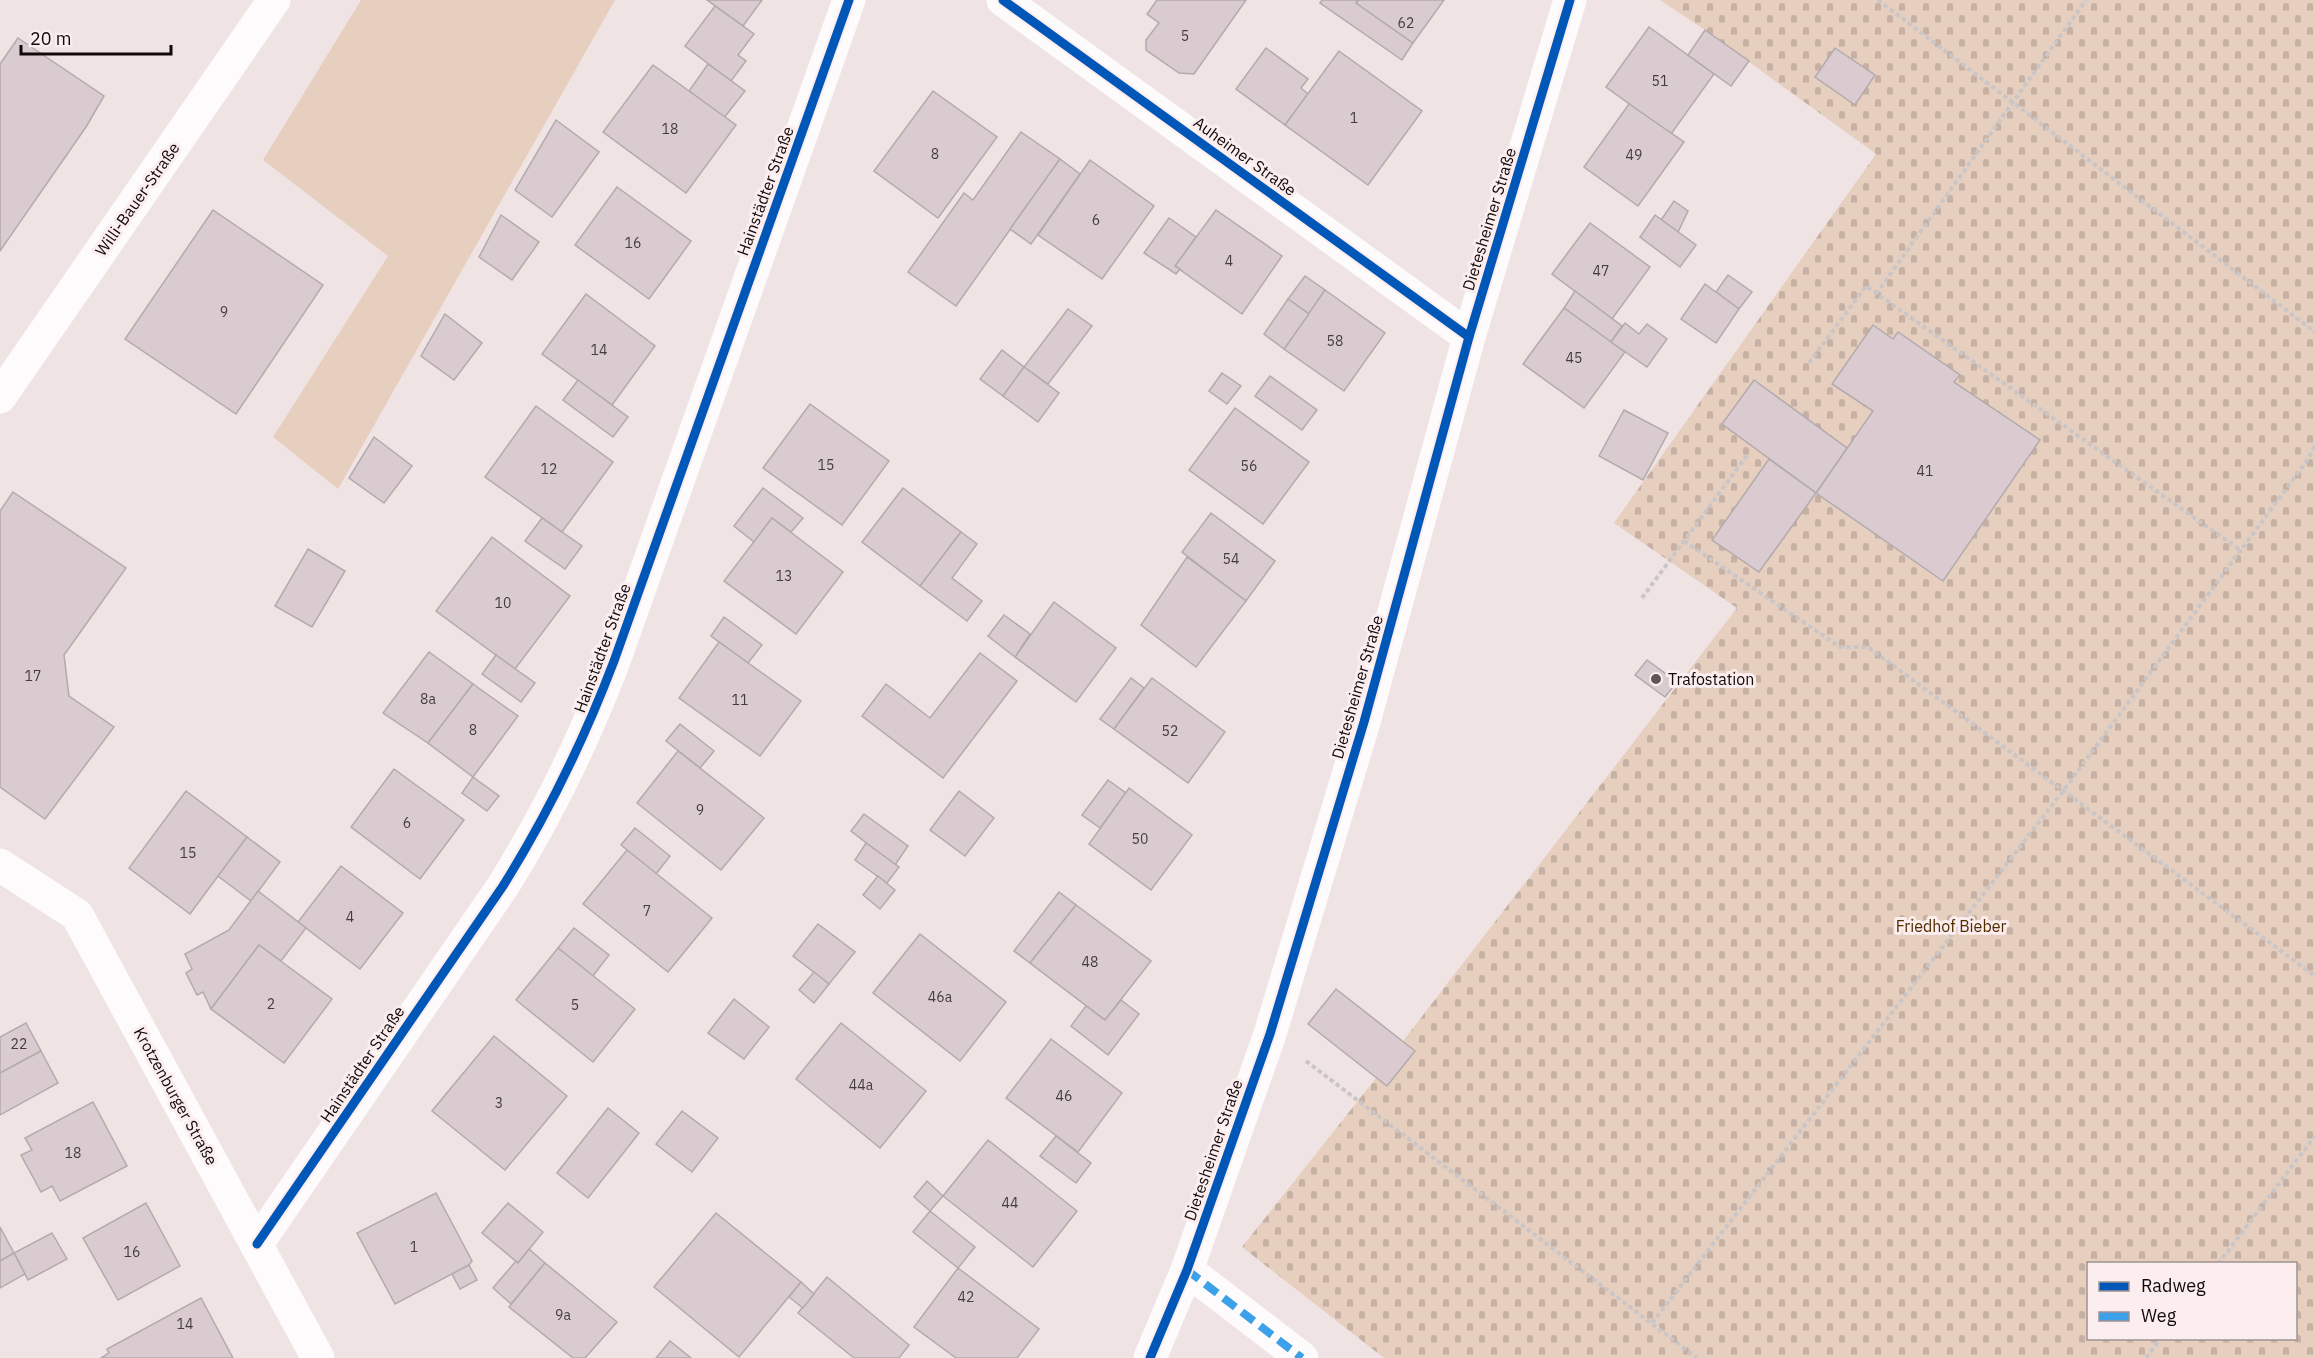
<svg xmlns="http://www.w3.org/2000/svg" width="2315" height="1358" font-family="'IBM Plex Sans',sans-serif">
<defs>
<pattern id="cemetery-stones" width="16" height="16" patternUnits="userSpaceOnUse" patternTransform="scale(1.5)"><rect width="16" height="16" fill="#e7cfbf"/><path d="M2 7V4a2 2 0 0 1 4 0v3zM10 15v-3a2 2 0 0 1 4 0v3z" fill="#c5b0a3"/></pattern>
</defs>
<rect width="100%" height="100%" fill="#f0e3e4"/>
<!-- green -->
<polygon fill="#e7cfbf" points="361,0 615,0 338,489 273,437 388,256 263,160"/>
<!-- cemetery -->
<path fill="url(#cemetery-stones)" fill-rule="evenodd" d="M1660 0H2315V1358H1384L1242 1247 1376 1078 1388 1086 1415 1051 1403 1041 1737 608 1614 523 1876 154 1705 30ZM2088 1264H2296V1338H2088Z"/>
<!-- building -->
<g fill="#dacbd1" stroke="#b3aaac" stroke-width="1.5">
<polygon points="707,0 762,0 743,26"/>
<polygon points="1157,0 1246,0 1194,74 1179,73 1146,50 1146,40 1159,23 1147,14"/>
<polygon points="1322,0 1359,0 1356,3 1413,43 1402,60 1320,3"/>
<polygon points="1359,0 1444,0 1413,43 1356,3"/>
<polygon points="715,6 754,34 738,55 746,61 731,81 685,46"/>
<polygon points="1649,27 1714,74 1671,134 1606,87"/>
<polygon points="1705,30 1749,61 1731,86 1688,55"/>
<polygon points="18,38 104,96 86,127 0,251 0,64"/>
<polygon points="1266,48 1308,79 1301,88 1308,94 1285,125 1236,89"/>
<polygon points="1835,48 1875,75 1855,105 1815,77"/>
<polygon points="1339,51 1422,111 1368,185 1285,125"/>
<polygon points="708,64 745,91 724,118 689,91"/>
<polygon points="653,65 736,125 686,193 603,132"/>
<polygon points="933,91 997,137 938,218 874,171"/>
<polygon points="1629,104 1684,142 1638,206 1584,167"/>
<polygon points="556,120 599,152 552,217 515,190"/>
<polygon points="1021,132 1060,159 956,306 908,272 964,193 973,200"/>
<polygon points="1060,159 1080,174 1031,244 1010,229"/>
<polygon points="1090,160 1154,206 1102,279 1038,235"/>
<polygon points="617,187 691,241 649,299 575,245"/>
<polygon points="1674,201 1688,211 1678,232 1661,220"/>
<polygon points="213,210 323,285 236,414 125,339"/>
<polygon points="1216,210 1282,256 1242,314 1175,266"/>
<polygon points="501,215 539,242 512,280 479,257"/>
<polygon points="1655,215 1696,245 1680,267 1640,237"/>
<polygon points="1169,218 1196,237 1175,266 1180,269 1176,274 1144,253"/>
<polygon points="1590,223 1650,267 1612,319 1552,274"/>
<polygon points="1728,275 1752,292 1739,309 1716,292"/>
<polygon points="1305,276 1325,290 1309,314 1288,299"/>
<polygon points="1705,284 1739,309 1716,343 1681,319"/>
<polygon points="1325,290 1385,333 1344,391 1284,349"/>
<polygon points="1575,291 1622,326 1611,342 1564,308"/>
<polygon points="586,294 655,346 612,405 542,354"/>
<polygon points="1288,299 1309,314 1284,349 1264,334"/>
<polygon points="1564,308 1625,352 1584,408 1523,364"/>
<polygon points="1068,309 1092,326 1048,384 1024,367"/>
<polygon points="445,314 482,343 454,380 421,356"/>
<polygon points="1625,323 1639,334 1647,324 1667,339 1647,367 1611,342"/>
<polygon points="1873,325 1893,339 1898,332 1960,375 1954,382 2040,440 1943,581 1816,493 1873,411 1832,384"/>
<polygon points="1002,350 1024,367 1003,396 980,379"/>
<polygon points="1024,367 1059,393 1038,422 1003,396"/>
<polygon points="1222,373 1241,386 1227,404 1209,391"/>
<polygon points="1270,376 1317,410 1302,430 1255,396"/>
<polygon points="578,380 628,417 613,437 563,400"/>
<polygon points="1754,380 1847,448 1816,493 1722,424"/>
<polygon points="810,404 889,461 842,525 763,468"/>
<polygon points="536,406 613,462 562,532 485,477"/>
<polygon points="1235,408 1309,462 1263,524 1189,470"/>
<polygon points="1624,410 1668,433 1643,480 1599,456"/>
<polygon points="374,437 412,466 384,503 349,478"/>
<polygon points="1769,459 1816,493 1759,572 1712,540"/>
<polygon points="763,488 803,518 791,532 772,518 754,542 734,526"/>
<polygon points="903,488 961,532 920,586 862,542"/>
<polygon points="13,492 126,568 64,655 69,696 114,727 45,819 0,787 0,511"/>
<polygon points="1211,513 1275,561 1246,601 1182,552"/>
<polygon points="542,518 582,546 565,569 525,541"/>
<polygon points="772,518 843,572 796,634 724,581"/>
<polygon points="961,532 977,544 952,578 982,601 967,621 920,586"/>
<polygon points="492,537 570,596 515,669 436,611"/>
<polygon points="308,549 345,571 312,627 275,606"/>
<polygon points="1187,557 1246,601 1196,667 1141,625"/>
<polygon points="1054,602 1116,648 1076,702 1015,657"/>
<polygon points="1004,615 1030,634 1015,657 988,636"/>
<polygon points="724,617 762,645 748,663 711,636"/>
<polygon points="719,642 801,701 760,756 679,698"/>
<polygon points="429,652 473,684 428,743 383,713"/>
<polygon points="980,653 1017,681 943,778 862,716 886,684 930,718"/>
<polygon points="496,655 535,683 521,702 482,674"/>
<polygon points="1647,660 1677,682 1665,697 1635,675"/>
<polygon points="1131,678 1144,688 1114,729 1100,719"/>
<polygon points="1152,678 1225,732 1188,783 1114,729"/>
<polygon points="473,684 518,716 473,777 428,743"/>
<polygon points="680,724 714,751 700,768 666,741"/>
<polygon points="678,751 764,818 721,870 637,803"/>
<polygon points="394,769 464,820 420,879 351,827"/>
<polygon points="473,777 499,796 487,811 462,793"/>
<polygon points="1108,780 1126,793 1100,828 1082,815"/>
<polygon points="1129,788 1192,835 1151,890 1089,844"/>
<polygon points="186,791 247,837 190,914 129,868"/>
<polygon points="959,791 994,818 965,856 930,830"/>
<polygon points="864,814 908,846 895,865 851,831"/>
<polygon points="635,828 670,856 656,874 621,845"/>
<polygon points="247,837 280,862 251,901 218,876"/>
<polygon points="866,843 899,867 887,883 855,860"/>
<polygon points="627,850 712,918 668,972 583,904"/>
<polygon points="341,866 403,913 360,969 298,922"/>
<polygon points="878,876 895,890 880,909 863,895"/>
<polygon points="258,891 306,928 281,961 259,945 211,1009 203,992 197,995 186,973 192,969 185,954 229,930"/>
<polygon points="1059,892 1076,905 1030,963 1014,951"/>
<polygon points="1076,905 1151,961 1105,1020 1030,963"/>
<polygon points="818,924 855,952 829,984 793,956"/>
<polygon points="574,928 609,955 593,976 558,948"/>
<polygon points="920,934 1006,1002 960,1061 873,993"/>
<polygon points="259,945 332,999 284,1063 211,1009"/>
<polygon points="558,948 635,1009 593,1062 516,1000"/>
<polygon points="814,972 829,984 814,1003 799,990"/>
<polygon points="1336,989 1415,1051 1387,1086 1308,1024"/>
<polygon points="734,999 769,1027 744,1059 708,1033"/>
<polygon points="1121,1000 1139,1014 1108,1055 1071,1026 1086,1006 1105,1020"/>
<polygon points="26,1023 41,1051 0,1073 0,1037"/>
<polygon points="841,1023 926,1091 880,1148 796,1079"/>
<polygon points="494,1036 567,1096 505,1170 432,1111"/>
<polygon points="1051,1039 1122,1093 1078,1152 1006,1098"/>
<polygon points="41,1051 58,1083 0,1115 0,1073"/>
<polygon points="93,1102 127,1166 60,1201 52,1186 41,1192 21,1155 32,1150 25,1138"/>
<polygon points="608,1108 639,1133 588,1198 557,1173"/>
<polygon points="682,1111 718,1138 692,1172 656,1144"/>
<polygon points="1056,1136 1091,1163 1076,1183 1040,1156"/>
<polygon points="988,1140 1077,1211 1033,1267 943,1196"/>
<polygon points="927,1181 943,1196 930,1211 914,1197"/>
<polygon points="436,1193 472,1261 469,1265 395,1304 357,1233"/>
<polygon points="146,1203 180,1266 118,1300 83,1238"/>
<polygon points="508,1203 543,1232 518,1263 482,1233"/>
<polygon points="930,1211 975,1247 958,1268 913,1232"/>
<polygon points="716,1213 801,1282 739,1357 654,1287"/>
<polygon points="0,1227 14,1253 0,1261"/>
<polygon points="52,1233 67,1259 28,1280 14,1253"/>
<polygon points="529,1249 545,1263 511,1304 493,1288 516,1261 518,1263"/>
<polygon points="14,1253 25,1274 0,1288 0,1261"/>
<polygon points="545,1263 617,1322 585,1358 573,1358 509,1307"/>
<polygon points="469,1265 477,1280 460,1289 452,1274"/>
<polygon points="958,1268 1039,1329 1017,1358 956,1358 914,1327"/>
<polygon points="827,1277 909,1345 899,1358 854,1358 798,1313"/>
<polygon points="801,1282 814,1294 803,1308 789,1297"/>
<polygon points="201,1298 233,1358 101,1358 109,1353 107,1349"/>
<polygon points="670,1341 691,1358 656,1358"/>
</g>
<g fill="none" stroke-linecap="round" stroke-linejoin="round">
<!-- path -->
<g stroke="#cac6c7" stroke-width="4" stroke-dasharray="4.5 3" stroke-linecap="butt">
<polyline points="1878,0 2315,332"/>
<polyline points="1876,294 2086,0"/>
<polyline points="1809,363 1866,286 2240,550"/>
<polyline points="1684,541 1840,647 1868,647 2315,976"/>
<polyline points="1642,598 1748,454"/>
<polyline points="1306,1061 1697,1358"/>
<polyline points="2218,1264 2315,1136"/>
<polyline points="1652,1323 2063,791 2306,462 2315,446"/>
<polyline points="2146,1358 2161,1338"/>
</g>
<!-- street -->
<g stroke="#fdfbfb" stroke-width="33">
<polyline points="1003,0 1469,337"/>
<polyline points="0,397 274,0"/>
<polyline points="0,865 77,915 318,1358"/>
<path d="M257 1244 503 886C548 814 584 740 614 661L849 0"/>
<polyline points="1187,1270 1302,1358"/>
<polyline points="1150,1358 1187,1270 1270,1034 1364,722 1469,337 1570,0"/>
</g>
<!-- quiet -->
<polyline stroke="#3da1e9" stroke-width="8" stroke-dasharray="15 8" stroke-linecap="butt" points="1187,1270 1302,1358"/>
<defs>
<g id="cycleway">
<polyline points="1003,0 1469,337"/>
<path d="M257 1244 503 886C548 814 584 740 614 661L849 0"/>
<polyline points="1150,1358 1187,1270 1270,1034 1364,722 1469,337 1570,0"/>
</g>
</defs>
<!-- cycleway casing -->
<use href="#cycleway" stroke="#fcedef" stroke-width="13"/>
<!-- cycleway -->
<use href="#cycleway" stroke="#0057b8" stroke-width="9"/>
</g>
<!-- markers -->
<circle fill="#5f5556" stroke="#fcedef" stroke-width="2" cx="1656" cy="679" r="6"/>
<g text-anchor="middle" stroke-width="6" stroke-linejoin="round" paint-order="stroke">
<!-- number labels -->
<g font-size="14" fill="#453c3e">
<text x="1406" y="28">62</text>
<text x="1185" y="41">5</text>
<text x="1660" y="86">51</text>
<text x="1354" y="123">1</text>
<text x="670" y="134">18</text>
<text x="935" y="159">8</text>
<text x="1634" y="160">49</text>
<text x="1096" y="225">6</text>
<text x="633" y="248">16</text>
<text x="1229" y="266">4</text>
<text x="1601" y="276">47</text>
<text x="224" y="317">9</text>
<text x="1335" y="346">58</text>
<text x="599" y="355">14</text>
<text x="1574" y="363">45</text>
<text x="826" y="470">15</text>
<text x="1249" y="471">56</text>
<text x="549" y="474">12</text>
<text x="1925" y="476">41</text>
<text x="1231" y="564">54</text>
<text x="784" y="581">13</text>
<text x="503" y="608">10</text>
<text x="33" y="681">17</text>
<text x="428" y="704">8a</text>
<text x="740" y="705">11</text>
<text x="473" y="735">8</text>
<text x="1170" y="736">52</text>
<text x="700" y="815">9</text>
<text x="407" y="828">6</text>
<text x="1140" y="844">50</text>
<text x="188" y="858">15</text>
<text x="647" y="916">7</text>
<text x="350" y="922">4</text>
<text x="1090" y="967">48</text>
<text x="940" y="1002">46a</text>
<text x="271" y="1009">2</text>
<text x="575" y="1010">5</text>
<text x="19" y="1049">22</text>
<text x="861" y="1090">44a</text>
<text x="1064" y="1101">46</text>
<text x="499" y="1108">3</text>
<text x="73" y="1158">18</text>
<text x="1010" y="1208">44</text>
<text x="414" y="1252">1</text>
<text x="132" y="1257">16</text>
<text x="966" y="1302">42</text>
<text x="563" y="1320">9a</text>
<text x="185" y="1329">14</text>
</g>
<!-- street labels -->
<g font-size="16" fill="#11090a" stroke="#fcedef">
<text transform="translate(1245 156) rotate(36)" y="6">Auheimer Straße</text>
<text transform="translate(765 191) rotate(-70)" y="6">Hainstädter Straße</text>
<text transform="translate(137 199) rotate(-55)" y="6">Willi-Bauer-Straße</text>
<text transform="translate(1489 219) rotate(-73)" y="6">Dietesheimer Straße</text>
<text transform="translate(602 648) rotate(-70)" y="6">Hainstädter Straße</text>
<text transform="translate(1357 687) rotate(-74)" y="6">Dietesheimer Straße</text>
<text transform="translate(362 1064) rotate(-56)" y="6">Hainstädter Straße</text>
<text transform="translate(176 1096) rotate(61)" y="6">Krotzenburger Straße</text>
<text transform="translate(1213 1150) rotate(-71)" y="6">Dietesheimer Straße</text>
</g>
<!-- poi labels -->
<g font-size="16" fill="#11090a" stroke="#fcedef" text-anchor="start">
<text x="1668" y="685">Trafostation</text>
</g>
<!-- park labels -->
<g font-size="16" fill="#512d00" stroke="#fcedef">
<text x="1951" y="932">Friedhof Bieber</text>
</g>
</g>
<!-- legend -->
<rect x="2087" y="1262" width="210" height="78" fill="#fcedef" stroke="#9e9293" stroke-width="1.5"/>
<rect x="2099" y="1282" width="30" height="9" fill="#0057b8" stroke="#9e9293" stroke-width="1.5"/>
<text x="2141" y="1292" font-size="18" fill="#11090a">Radweg</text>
<rect x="2099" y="1312" width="30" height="9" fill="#3da1e9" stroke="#9e9293" stroke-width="1.5"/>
<text x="2141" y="1322" font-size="18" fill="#11090a">Weg</text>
<!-- scale -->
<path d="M21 45v9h150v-9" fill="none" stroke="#11090a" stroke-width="3"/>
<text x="30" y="45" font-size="18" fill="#11090a" stroke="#fcedef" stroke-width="4.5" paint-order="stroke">20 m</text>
</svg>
